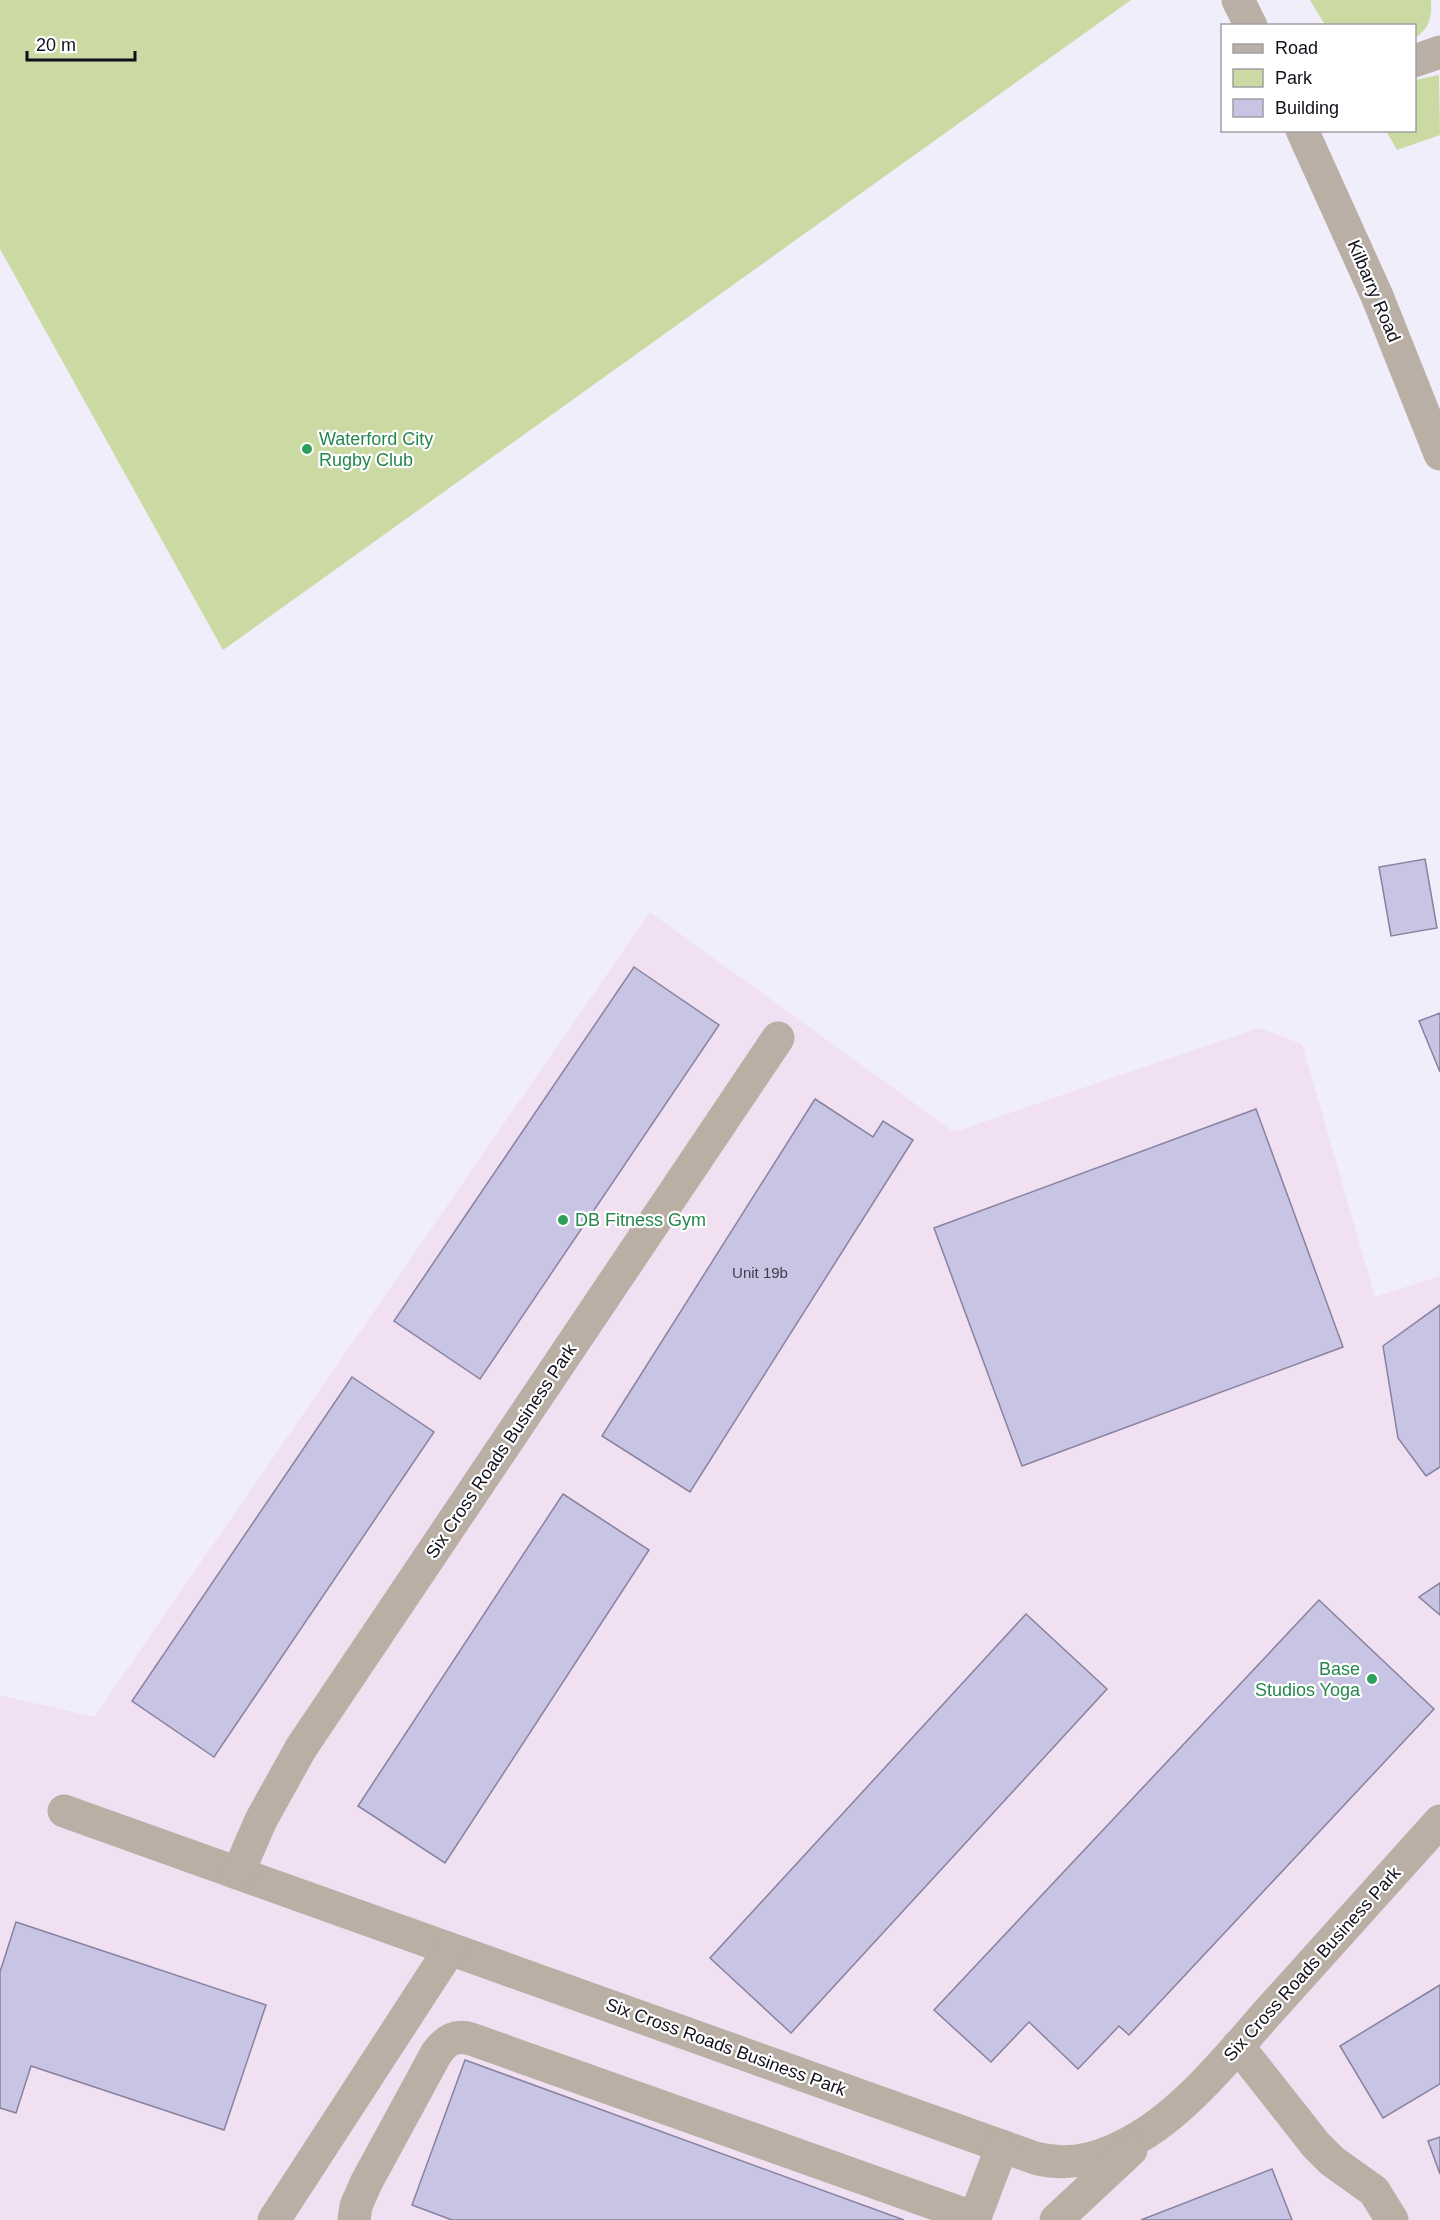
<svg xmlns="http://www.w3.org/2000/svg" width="1440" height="2220" font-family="Helvetica,sans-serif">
<rect width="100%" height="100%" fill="#f0eefb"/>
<!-- industrial -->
<polygon fill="#f0e0f2" points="650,912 954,1132 1259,1028 1302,1044 1375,1297 1440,1276 1440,2220 0,2220 0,1695 94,1717"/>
<!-- green -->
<g fill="#cbd9a2">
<polygon points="0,0 1131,0 223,650 0,249"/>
<path d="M1310 0H1431C1432 17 1430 28 1415 38L1414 26 1325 25Z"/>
<polygon points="1439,75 1440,135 1397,150 1386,131 1414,130 1415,80"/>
</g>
<!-- building -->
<g fill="#c8c4e3" stroke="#86829f" stroke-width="1.5">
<polygon points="1425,859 1437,928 1391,936 1379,867"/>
<polygon points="634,967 719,1025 480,1379 394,1321"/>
<polygon points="1440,1013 1440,1072 1419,1021"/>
<polygon points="815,1099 873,1137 883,1121 913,1140 690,1492 602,1436"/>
<polygon points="1256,1109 1343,1347 1022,1466 934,1228"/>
<polygon points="1440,1305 1440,1467 1426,1476 1398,1438 1383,1346"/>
<polygon points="352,1377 434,1432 214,1757 132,1701"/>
<polygon points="563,1494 649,1550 445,1863 358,1806"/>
<polygon points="1440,1583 1440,1615 1419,1597"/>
<polygon points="1319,1600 1434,1709 1129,2035 1119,2026 1078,2069 1029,2022 991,2062 934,2010"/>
<polygon points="1026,1614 1107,1689 791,2033 710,1958"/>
<polygon points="16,1922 266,2005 224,2130 31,2066 16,2113 0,2108 0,1972"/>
<polygon points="1440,1985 1440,2084 1383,2118 1340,2046"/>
<polygon points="465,2060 904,2220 452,2220 412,2205"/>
<polygon points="1440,2137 1440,2174 1428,2141"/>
<polygon points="1272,2169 1292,2220 1141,2220"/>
</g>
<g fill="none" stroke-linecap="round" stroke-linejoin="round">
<!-- minor -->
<g stroke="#baafa4" stroke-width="33">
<polyline points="1238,0 1251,26"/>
<polyline points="1414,61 1440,52"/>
<polyline points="1302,130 1377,296 1440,454"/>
<path d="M64 1811 1035 2158C1072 2168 1106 2157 1139 2137 1187 2109 1232 2053 1269 2011 1326 1948 1383 1885 1440 1821"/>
<polyline points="238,1873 261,1820 301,1748 778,1038"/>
<polyline points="1238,2046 1316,2145 1332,2161 1374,2191 1392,2220"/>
<polyline points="274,2220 450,1949"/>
<path d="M354 2220 356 2206 366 2183 436 2054C445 2041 455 2034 471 2039L975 2218"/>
<polyline points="974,2220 1002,2146"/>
<polyline points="1056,2220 1131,2150"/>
</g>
</g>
<!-- markers -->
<g fill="#2e9e5b" stroke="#fff" stroke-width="2">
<circle cx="307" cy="449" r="6"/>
<circle cx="563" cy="1220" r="6"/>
<circle cx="1372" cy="1679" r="6"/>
</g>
<g text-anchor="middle" stroke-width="4.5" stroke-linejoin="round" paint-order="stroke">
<!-- number labels -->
<g font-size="15" fill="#3f3d4c">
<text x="760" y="1278">Unit 19b</text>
</g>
<!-- street labels -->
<g font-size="18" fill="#11101a" stroke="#fff">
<text transform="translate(1374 291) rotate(67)" y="6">Kilbarry Road</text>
<text transform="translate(501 1451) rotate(-56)" y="6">Six Cross Roads Business Park</text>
<text transform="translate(1312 1964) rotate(-48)" y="6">Six Cross Roads Business Park</text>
<text transform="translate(726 2047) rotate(20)" y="6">Six Cross Roads Business Park</text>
</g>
<!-- leisure labels -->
<g font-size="18" fill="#27864d" stroke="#fff" text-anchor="start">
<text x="319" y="445">Waterford City<tspan x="319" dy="21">Rugby Club</tspan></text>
<text x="575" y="1226">DB Fitness Gym</text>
<text x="1360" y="1675" text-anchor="end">Base<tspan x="1360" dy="21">Studios Yoga</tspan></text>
</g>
</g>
<!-- legend -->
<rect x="1221" y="24" width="195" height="108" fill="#ffffff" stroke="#a09fa3" stroke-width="1.5"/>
<rect x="1233" y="44" width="30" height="9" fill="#baafa4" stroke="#a09fa3" stroke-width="1.5"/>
<text x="1275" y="54" font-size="18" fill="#11101a">Road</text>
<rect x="1233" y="69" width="30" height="18" fill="#cbd9a2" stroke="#a09fa3" stroke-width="1.5"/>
<text x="1275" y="84" font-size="18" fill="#11101a">Park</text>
<rect x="1233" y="99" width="30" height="18" fill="#c8c4e3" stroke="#a09fa3" stroke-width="1.5"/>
<text x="1275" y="114" font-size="18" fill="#11101a">Building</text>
<!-- scale -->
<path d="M27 51v9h108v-9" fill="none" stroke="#11101a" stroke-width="3"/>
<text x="36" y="51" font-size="18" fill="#11101a" stroke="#ffffff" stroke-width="4.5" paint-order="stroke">20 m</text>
</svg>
